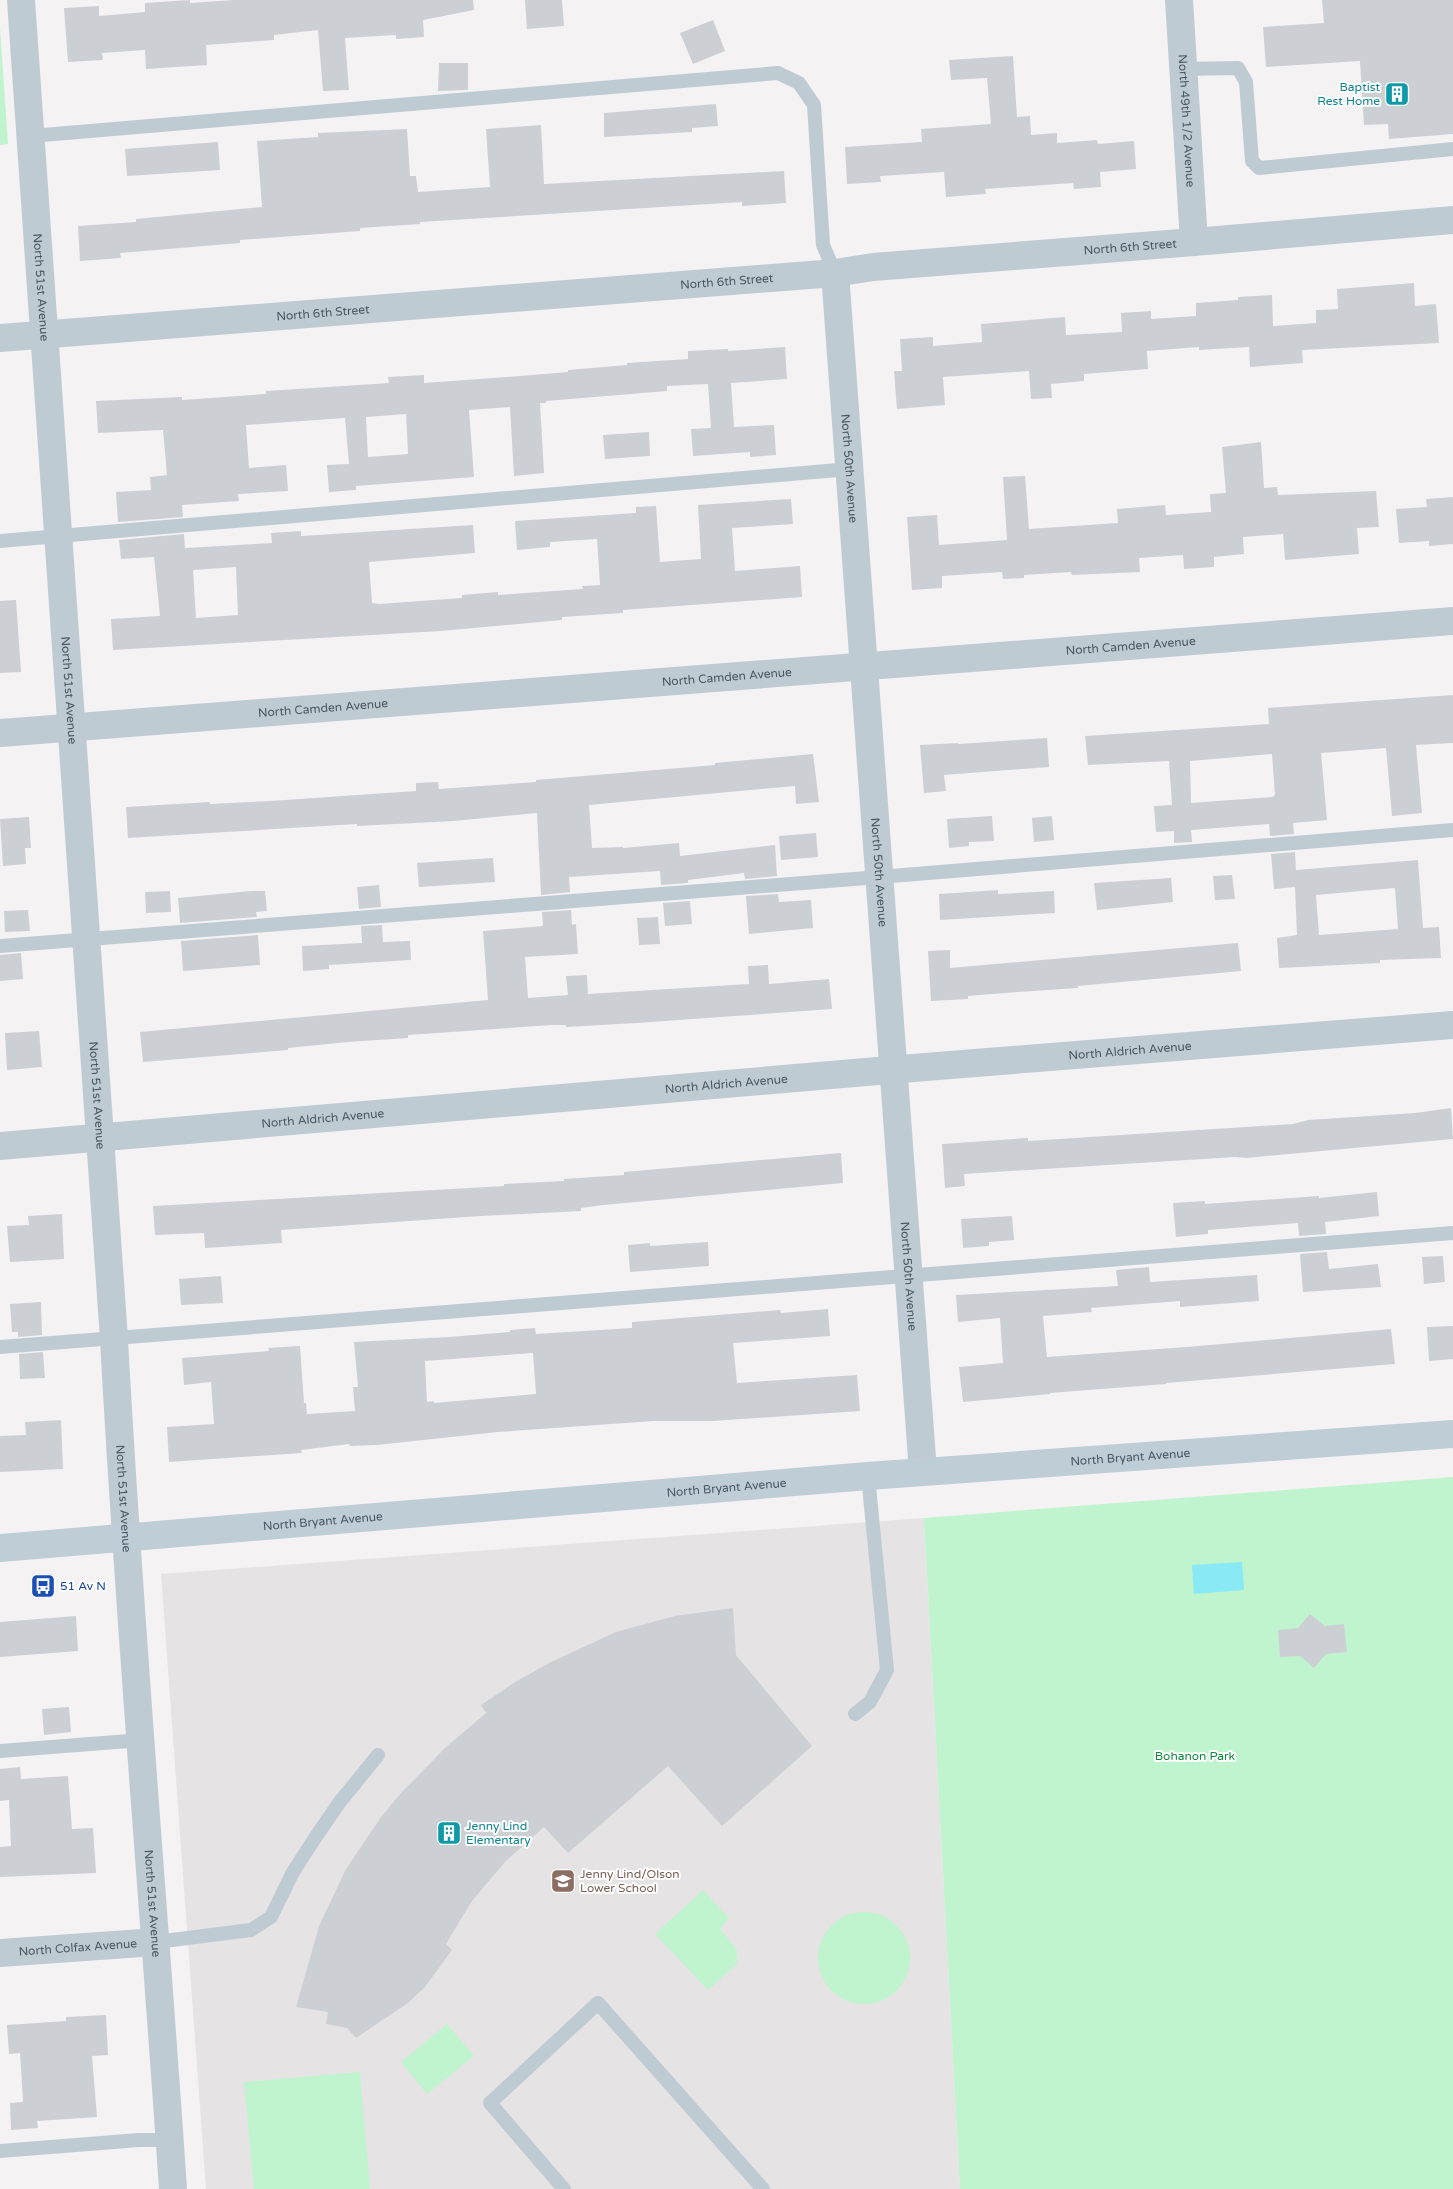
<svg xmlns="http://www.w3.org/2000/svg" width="1453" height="2189" font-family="'Varela Round',sans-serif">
<rect width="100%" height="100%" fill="#f5f2f3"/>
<!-- education -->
<polygon fill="#e6e3e5" points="924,1518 960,2189 206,2189 161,1574"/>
<!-- green -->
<g fill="#bff4ce">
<polygon points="0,27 8,144 0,145"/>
<polygon points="1453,1477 1453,2189 960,2189 924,1518"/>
<polygon points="703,1890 729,1918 720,1929 737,1950 737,1964 708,1990 655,1934"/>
<circle cx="864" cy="1958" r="46"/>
<polygon points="447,2024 474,2056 427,2094 401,2062"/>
<polygon points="360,2072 370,2189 254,2189 244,2082"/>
</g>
<!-- water -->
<polygon fill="#89e9f4" points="1242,1562 1244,1590 1194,1594 1192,1565"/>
<!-- building -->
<g fill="#ccd0d5" fill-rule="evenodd">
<polygon points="190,0 190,3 234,0 473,0 474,10 423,20 424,37 396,39 396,35 345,38 349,90 323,91 318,30 274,35 274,40 206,45 207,65 146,69 145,50 102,53 103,60 68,62 64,8 99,6 99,16 145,12 145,3"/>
<polygon points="525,0 562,0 564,26 527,29"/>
<polygon points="1322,0 1453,0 1453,134 1389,139 1388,124 1364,125 1360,61 1266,67 1263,27 1324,23"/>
<polygon points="713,20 725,51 693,64 680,33"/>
<polygon points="1013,56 1017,117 1030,116 1031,135 1057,133 1057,143 1097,140 1098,144 1134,141 1136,169 1100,172 1101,187 1074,189 1073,183 985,189 986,194 946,197 944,172 880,176 881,182 847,184 845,147 922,142 921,129 991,124 987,78 951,80 949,60"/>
<polygon points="439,63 468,63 468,90 438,91"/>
<polygon points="716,104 718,126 692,128 692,132 604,137 604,113"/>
<polygon points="541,125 544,184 784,171 786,203 742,206 742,202 420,222 420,224 360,228 360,231 240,240 240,243 120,253 121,258 80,261 78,226 136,222 136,219 262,207 257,141 318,137 318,133 407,129 410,176 416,176 418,192 490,187 486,129"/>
<polygon points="218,142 220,170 127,176 125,149"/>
<polygon points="1414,283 1415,306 1436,304 1439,343 1302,350 1303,363 1250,367 1249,347 1199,350 1199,347 1147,351 1148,369 1084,374 1084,381 1051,384 1052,398 1031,399 1029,371 943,377 945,405 897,409 894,371 902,371 900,339 933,337 933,346 982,342 981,324 1065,317 1066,335 1122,332 1121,313 1151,311 1151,319 1196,316 1196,303 1238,300 1238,297 1272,295 1273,326 1316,323 1316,310 1338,309 1337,289"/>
<path d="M785 347 787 379 731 383 734 427 774 425 776 455 750 457V452L693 456 691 429 711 428 708 384 667 386V391L546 401V403H540L544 473 514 476 510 407 469 410 474 477 356 486V490L329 492 327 465 349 464 345 418 246 425 249 468 286 465 288 491 238 494 239 501 182 505 183 517 118 522 116 492 151 490 150 477 167 475 163 430 98 433 96 401 182 397V400L266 394V391L389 383 388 377 424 375V383L507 377 568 372V370L627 365V363L688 359V351L728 349V351ZM406 414 408 454 368 457 366 417Z"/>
<polygon points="649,432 650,456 605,459 603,435"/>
<polygon points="1261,442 1264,488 1277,487 1278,495 1376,491 1379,527 1357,528 1359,554 1285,560 1283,534 1243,537 1244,554 1214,557 1214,567 1184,569 1183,555 1139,558 1140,572 1072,575 1071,572 1024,575 1024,578 1003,579 1002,572 942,576 942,588 912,590 907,517 937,515 939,545 1007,540 1003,477 1025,476 1029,529 1118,523 1117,509 1165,505 1166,515 1211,512 1210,494 1226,493 1222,447"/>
<polygon points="1453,497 1453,544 1429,546 1429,541 1399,543 1396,509 1427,507 1426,499"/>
<path d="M791 499 793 524 732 528 735 571 800 566 802 597 623 610V613L562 617V620L441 631 113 650 111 619 160 616 154 557 121 559 119 540 184 534 185 548 272 543 271 533 301 531V536L473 525 475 553 369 562 372 603 379 604 462 598V595L498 592V595L583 589 582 586 600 585 597 539 550 542V547L517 550 515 521 636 513V507L656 506 660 562 701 559 698 505ZM236 567 238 615 196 618 193 570Z"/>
<polygon points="16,600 21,672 0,673 0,601"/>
<path d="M1453 695V743L1416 745 1422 813 1392 816 1386 748 1321 753 1327 820 1293 823 1294 834 1270 836 1269 824 1191 830 1192 842 1174 843V831L1156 832 1154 806 1172 805 1169 761 1088 765 1085 736 1269 724 1268 708ZM1272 754 1275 795 1272 797 1191 803 1190 761Z"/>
<polygon points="1047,738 1049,767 944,775 946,791 924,793 920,745 958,743 958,744"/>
<polygon points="813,754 819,802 796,804 795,786 589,805 592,848 623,847 623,848 679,843 680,856 775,845 777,876 745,879 744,873 688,880 688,883 661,885 660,871 569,877 570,892 541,895 537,813 454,821 357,826 357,824 128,838 126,807 210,802 210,804 270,801 416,791 416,783 438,782 439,789 536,782 536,780 715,765 715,763"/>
<polygon points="992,816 994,841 969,842 969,846 949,848 947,819"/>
<polygon points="1052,816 1054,840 1034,842 1032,818"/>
<polygon points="29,817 31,848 25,848 26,864 3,866 0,819"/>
<polygon points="816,833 818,857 781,860 779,836"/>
<path d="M1295 852 1296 870 1418 860 1423 928 1439 927 1441 958 1380 960V963L1279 968 1277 938 1297 935 1295 887 1274 889 1271 854ZM1395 888 1398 929 1319 935 1316 895Z"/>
<polygon points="493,858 495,882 419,887 417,863"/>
<polygon points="1232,875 1235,899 1215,900 1213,876"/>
<polygon points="1171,878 1173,902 1097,910 1094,883"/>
<polygon points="379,885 381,907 359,909 357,887"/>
<polygon points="998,890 998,894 1054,891 1055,913 940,920 939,894"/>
<polygon points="170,891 171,912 146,913 145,892"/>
<polygon points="251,891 265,891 267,911 256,912 257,917 180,923 178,898"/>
<polygon points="778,894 779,902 811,900 813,928 749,934 746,896"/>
<polygon points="690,901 692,924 665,926 663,903"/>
<polygon points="28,910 30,931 5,932 4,911"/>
<polygon points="571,910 572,925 576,924 578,954 525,957 528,998 568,995 566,976 587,975 588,994 749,984 748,966 768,965 769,984 829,979 832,1009 637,1023 566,1027 566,1025 552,1025 408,1035 408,1038 348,1042 288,1048 288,1050 143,1062 140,1032 488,1000 483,931 543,926 542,912"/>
<polygon points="658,917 660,944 639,945 637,918"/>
<polygon points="382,925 383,942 410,941 411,960 329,965 329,969 303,971 302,946 362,943 361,926"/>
<polygon points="258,935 260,965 183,971 181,941"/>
<polygon points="1238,943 1241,971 1078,986 1078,988 1018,992 968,996 968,999 931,1001 928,951 950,950 950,968"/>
<polygon points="21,953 23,979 0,981 0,955"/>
<polygon points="39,1031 42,1067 7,1070 5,1033"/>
<polygon points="1451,1108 1453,1139 1246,1158 1235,1157 964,1174 965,1186 945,1188 942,1144 1028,1138 1028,1141 1293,1124 1308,1120 1415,1113"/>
<polygon points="841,1153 843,1183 603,1205 581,1208 581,1211 481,1216 281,1230 282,1243 205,1248 204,1233 155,1235 153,1206 504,1186 504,1184 564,1181 564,1179 624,1175 624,1172"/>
<polygon points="1377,1192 1379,1216 1325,1222 1326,1234 1299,1236 1298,1223 1208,1230 1208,1234 1176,1237 1173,1203 1205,1201 1205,1204 1319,1196 1319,1198"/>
<polygon points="62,1214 64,1259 10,1262 7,1226 29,1225 28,1216"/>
<polygon points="1012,1216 1014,1240 989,1242 989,1246 963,1248 961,1219"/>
<polygon points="708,1242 709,1266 630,1272 628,1245 650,1243 650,1246"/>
<polygon points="1327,1252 1329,1269 1378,1264 1381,1287 1303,1292 1300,1254"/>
<polygon points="1443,1256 1445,1282 1424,1284 1422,1257"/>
<polygon points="1149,1267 1150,1282 1257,1275 1259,1301 1180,1307 1180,1301 1091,1308 1092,1312 1043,1316 1047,1357 1187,1347 1391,1329 1395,1364 1166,1383 1166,1384 1050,1393 1050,1394 963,1402 959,1367 1003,1363 1000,1318 958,1322 956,1295 1118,1286 1116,1270"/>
<polygon points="221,1276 223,1303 181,1305 179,1279"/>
<polygon points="41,1302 42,1335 18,1337 18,1332 12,1332 10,1304"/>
<path d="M828 1309 830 1336 733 1343 737 1383 857 1375 860 1411 713 1421H654L498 1432 377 1445 350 1446 349 1444 301 1450 302 1453 169 1462 167 1427 214 1424 211 1382 184 1385 182 1358 269 1351 268 1348 300 1346 304 1403H306L307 1414 355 1411 353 1387H358L354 1342 449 1337 510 1332V1330L535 1328 536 1334 632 1328V1322L780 1310 781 1313ZM533 1353 536 1394 434 1403V1401L427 1402 425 1361Z"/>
<polygon points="1453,1326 1453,1359 1429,1361 1427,1327"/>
<polygon points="43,1352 45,1378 20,1379 19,1354"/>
<polygon points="61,1420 63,1469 0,1472 0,1436 26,1435 25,1422"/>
<polygon points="733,1608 736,1655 812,1746 722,1826 668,1766 568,1853 544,1827 505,1862 472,1901 446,1944 452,1950 425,1987 408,2003 356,2038 347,2028 326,2024 328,2012 296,2007 319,1926 346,1869 381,1817 401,1793 445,1748 486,1713 481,1705 515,1682 551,1662 616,1632 675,1616"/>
<polygon points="1310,1614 1325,1626 1344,1624 1347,1652 1326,1654 1314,1668 1300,1656 1280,1657 1278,1630 1298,1628"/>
<polygon points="76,1616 78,1651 0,1657 0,1622"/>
<polygon points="69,1707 71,1732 44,1735 42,1709"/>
<polygon points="20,1767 21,1779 68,1776 72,1829 93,1828 96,1873 0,1877 0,1847 11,1846 9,1800 0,1801 0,1769"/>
<polygon points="106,2015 108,2055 92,2056 97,2117 37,2121 38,2128 11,2130 10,2103 23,2102 20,2053 9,2054 7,2025 66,2021 66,2017"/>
</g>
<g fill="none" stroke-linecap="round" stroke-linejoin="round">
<!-- lane -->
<g stroke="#bfcbd3" stroke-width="14">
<polyline points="1183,69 1238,68 1246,82 1252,161 1259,168 1453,149"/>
<polyline points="31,136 778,73 799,83 814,105 823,245 835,273"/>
<polyline points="0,541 850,469"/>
<polyline points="0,946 879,877 1453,830"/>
<polyline points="0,1347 1453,1233"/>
<polyline points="855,1714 870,1702 887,1670 868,1476"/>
<polyline points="0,1751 142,1740"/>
<polyline points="156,1942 251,1930 271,1917 293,1872 315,1838 339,1803 378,1755"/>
<polyline points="0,2151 139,2140 170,2140"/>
<polyline points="564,2189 490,2103 598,2003 763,2189"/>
</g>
<!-- street -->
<g stroke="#bfcbd3" stroke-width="28">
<path id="s1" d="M21 0 114 1339C129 1622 154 1905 173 2189"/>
<path id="s2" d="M1179 0 1194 242"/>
<path id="s3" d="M835 273 923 1472"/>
<path id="s4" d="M0 338 835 273 873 267 1194 242 1453 220"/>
<path id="s5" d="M0 733 1453 621"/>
<path id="s6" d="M0 1146 913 1068 1453 1025"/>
<path id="s7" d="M0 1953 156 1942"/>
</g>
<!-- secondary -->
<path stroke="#bfcdd7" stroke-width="28" id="s8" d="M0 1548 868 1476 1453 1434"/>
</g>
<!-- icons -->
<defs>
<symbol id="building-square" viewBox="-11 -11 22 22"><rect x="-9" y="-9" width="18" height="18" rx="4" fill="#0f9aa8" stroke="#fff"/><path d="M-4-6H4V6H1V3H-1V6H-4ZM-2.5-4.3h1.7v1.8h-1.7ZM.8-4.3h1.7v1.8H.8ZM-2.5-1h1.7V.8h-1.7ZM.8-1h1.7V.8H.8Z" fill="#fff"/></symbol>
<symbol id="bus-square" viewBox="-11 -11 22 22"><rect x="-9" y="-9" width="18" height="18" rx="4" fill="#1a4fb4" stroke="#fff"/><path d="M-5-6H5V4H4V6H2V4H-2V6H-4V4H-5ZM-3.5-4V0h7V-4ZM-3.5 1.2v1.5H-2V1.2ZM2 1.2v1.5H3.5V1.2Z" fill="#fff"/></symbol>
<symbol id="school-square" viewBox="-11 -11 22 22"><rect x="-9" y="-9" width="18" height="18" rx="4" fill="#8d6e63" stroke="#fff"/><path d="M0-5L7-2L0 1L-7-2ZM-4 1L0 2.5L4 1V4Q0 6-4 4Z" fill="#fff"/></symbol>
</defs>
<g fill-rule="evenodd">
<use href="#building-square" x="1383" y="80" width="28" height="28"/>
<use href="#bus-square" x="29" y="1572" width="28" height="28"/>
<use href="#building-square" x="435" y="1819" width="28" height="28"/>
<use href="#school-square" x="549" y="1867" width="28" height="28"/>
</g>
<g text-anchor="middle" stroke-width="4" stroke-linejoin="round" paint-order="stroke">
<!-- culture labels -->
<g font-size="12" fill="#0d838f" stroke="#fff" text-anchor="end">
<text x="1380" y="91">Baptist<tspan x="1380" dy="14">Rest Home</tspan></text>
<text x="466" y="1830" text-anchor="start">Jenny Lind<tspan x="466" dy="14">Elementary</tspan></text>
</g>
<!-- street labels -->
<g font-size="12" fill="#485862" stroke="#fff">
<text dy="4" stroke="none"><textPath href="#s2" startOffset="121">North 49th 1/2 Avenue</textPath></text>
<text dy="4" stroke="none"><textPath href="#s4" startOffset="1134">North 6th Street</textPath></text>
<text dy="4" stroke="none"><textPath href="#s4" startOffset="729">North 6th Street</textPath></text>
<text dy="4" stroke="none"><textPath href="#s1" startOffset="288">North 51st Avenue</textPath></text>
<text dy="4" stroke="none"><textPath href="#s4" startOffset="324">North 6th Street</textPath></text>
<text dy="4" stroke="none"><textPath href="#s3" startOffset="196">North 50th Avenue</textPath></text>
<text dy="4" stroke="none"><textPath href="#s5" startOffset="1134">North Camden Avenue</textPath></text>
<text dy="4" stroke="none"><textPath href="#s5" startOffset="729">North Camden Avenue</textPath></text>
<text dy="4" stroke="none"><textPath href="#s1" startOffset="692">North 51st Avenue</textPath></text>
<text dy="4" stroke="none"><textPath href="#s5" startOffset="324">North Camden Avenue</textPath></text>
<text dy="4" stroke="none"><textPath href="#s3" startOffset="601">North 50th Avenue</textPath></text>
<text dy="4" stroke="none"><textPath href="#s6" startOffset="1134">North Aldrich Avenue</textPath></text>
<text dy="4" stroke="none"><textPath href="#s6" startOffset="729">North Aldrich Avenue</textPath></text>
<text dy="4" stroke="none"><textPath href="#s1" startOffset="1098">North 51st Avenue</textPath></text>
<text dy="4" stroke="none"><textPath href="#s6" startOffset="324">North Aldrich Avenue</textPath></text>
<text dy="4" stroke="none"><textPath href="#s3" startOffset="1006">North 50th Avenue</textPath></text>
<text dy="4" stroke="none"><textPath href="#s8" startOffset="1134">North Bryant Avenue</textPath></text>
<text dy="4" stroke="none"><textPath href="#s8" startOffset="729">North Bryant Avenue</textPath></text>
<text dy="4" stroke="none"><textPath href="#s1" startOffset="1502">North 51st Avenue</textPath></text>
<text dy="4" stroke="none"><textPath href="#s8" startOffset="324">North Bryant Avenue</textPath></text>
<text dy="4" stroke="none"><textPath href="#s1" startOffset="1908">North 51st Avenue</textPath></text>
<text dy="4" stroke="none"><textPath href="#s7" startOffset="78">North Colfax Avenue</textPath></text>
</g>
<!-- transit labels -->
<g font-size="12" fill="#164399" stroke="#fff" text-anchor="start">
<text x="60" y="1590">51 Av N</text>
</g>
<!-- park labels -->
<g font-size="12" fill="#10863f" stroke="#fff">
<text x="1195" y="1760">Bohanon Park</text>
</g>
<!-- education labels -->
<g font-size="12" fill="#785e54" stroke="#fff" text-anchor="start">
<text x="580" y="1878">Jenny Lind/Olson<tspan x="580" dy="14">Lower School</tspan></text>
</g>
</g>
</svg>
